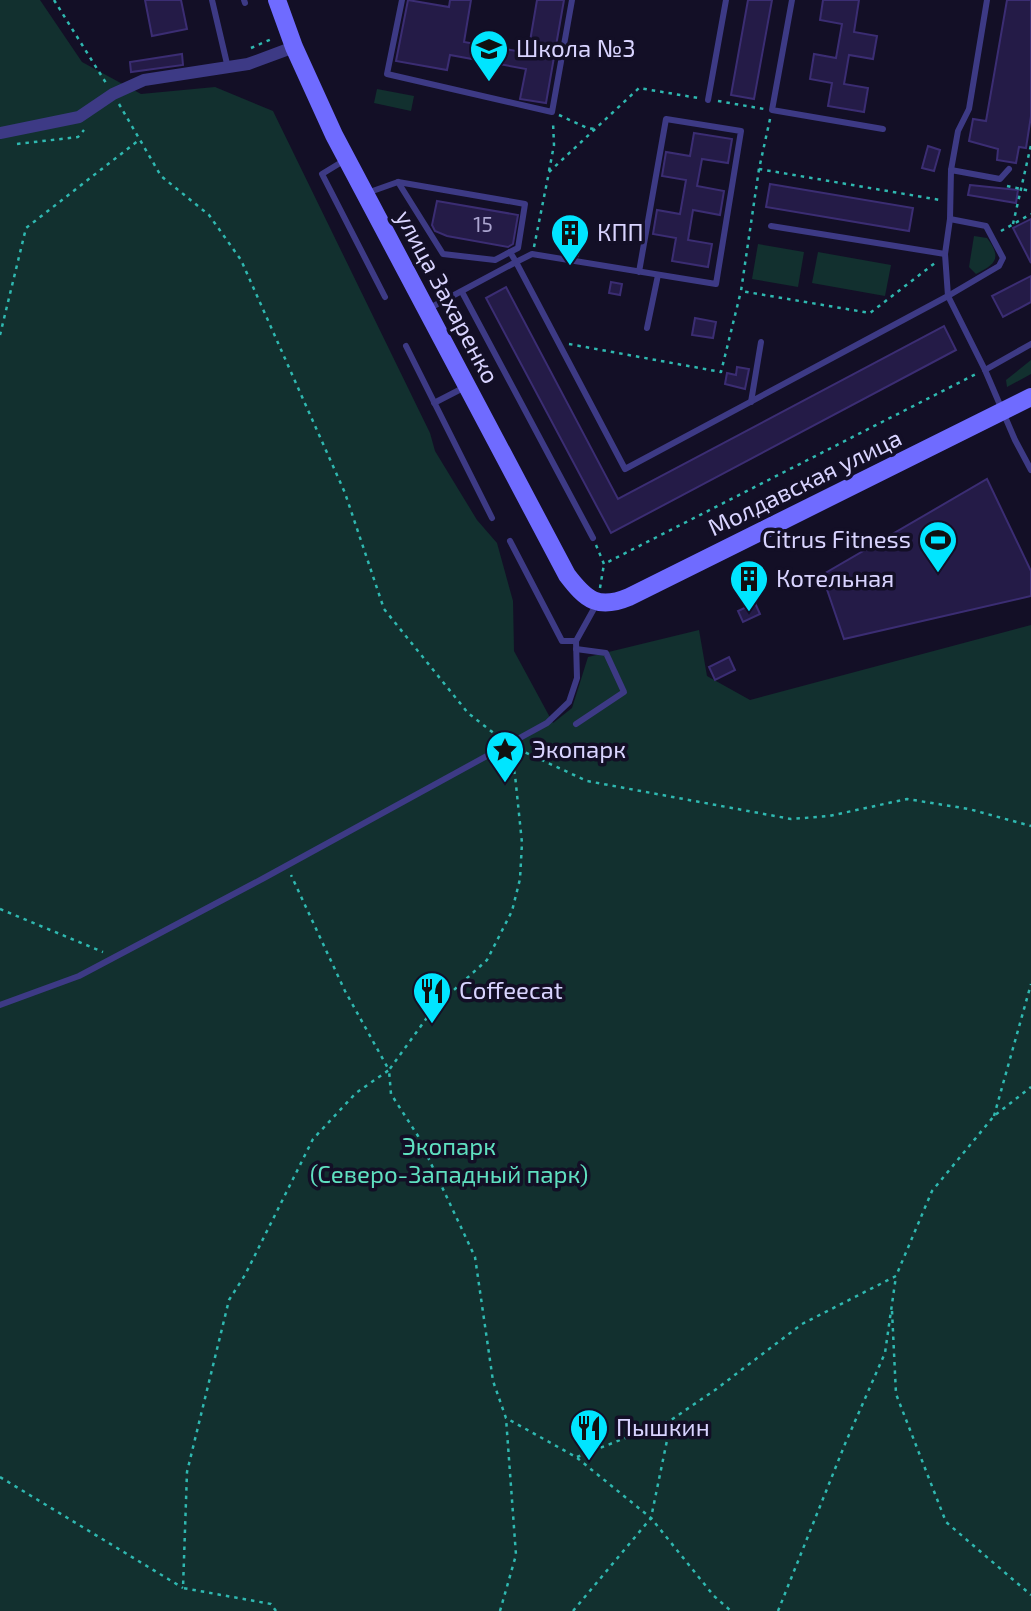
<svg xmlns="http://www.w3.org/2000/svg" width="1031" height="1611" font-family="'Exo 2',sans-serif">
<rect width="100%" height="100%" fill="#130f26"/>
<!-- green -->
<g fill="#12302f">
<polygon points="0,0 40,0 82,62 141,94 215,87 273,111 430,433 435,451 477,520 497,543 513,601 514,651 553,723 572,708 588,657 699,630 707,676 750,700 1031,625 1031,1611 0,1611"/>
<polygon points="377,89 414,96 411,111 374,103"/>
<path d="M974 236 987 238C1002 258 996 264 976 274L969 267Z"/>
<polygon points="758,244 804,252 798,287 752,279"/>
<polygon points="818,252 891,265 885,296 812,283"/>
<polygon points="1031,360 1031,374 1007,387 1006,380"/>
</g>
<!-- building -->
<g fill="#241b47" stroke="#3b2d73" stroke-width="2">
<polygon points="145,0 181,0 187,29 152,36"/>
<polygon points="408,0 449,7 450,0 471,0 464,42 528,53 537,0 564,0 546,103 520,99 526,69 450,55 447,70 396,61"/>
<polygon points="748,0 772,0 754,99 731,95"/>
<polygon points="823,0 859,0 854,32 877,36 873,59 849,55 844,84 868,88 864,112 828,106 832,83 810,79 814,54 836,58 842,24 820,20"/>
<polygon points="1007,0 1031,0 1031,116 1026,148 1019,147 1016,163 997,160 998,149 969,141 973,119 986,121"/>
<polygon points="182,54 183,65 131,72 130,62"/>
<polygon points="694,133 732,139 728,163 702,159 697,186 724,191 720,215 693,210 688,240 712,244 708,267 672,261 676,238 653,234 657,210 680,214 686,180 662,176 666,152 690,156"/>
<polygon points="928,146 940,150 934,171 922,168"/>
<polygon points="770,184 913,208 909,231 766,207"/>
<polygon points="970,185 1018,190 1016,203 968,195"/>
<polygon points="437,201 518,215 513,244 508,247 447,236 435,231 432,225"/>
<polygon points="1031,219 1031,263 1013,228"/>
<polygon points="568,236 581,238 578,256 566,254"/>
<polygon points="1031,276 1031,302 1003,317 992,296"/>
<polygon points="611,282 622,284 620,295 609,293"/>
<polygon points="506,287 618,499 944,326 956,350 611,533 486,298"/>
<polygon points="695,318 716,322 713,338 692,335"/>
<polygon points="737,367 749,369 745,389 725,384 727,373 736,375"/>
<polygon points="987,479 1031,571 1031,596 844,639 822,575"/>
<polygon points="755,603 760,614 743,622 738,611"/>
<polygon points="729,657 735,670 715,680 709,667"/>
</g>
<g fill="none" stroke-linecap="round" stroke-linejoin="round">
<!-- path -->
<g stroke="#2fb8b0" stroke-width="2.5" stroke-dasharray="3.5 5" stroke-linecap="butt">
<polyline points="54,0 106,83"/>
<polyline points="251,48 274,38"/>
<polyline points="718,101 764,109"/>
<polyline points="119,104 161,176 209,215 241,260 345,493 384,609 468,713 500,738"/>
<polyline points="559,115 587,128 595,129"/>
<polyline points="770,119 759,169 940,200"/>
<polyline points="17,144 78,137 84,130"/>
<polyline points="759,169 741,291 870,313 935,263"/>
<polyline points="549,171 554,145 553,122"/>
<polyline points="1007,186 1031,191"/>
<polyline points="1013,224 1031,145"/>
<polyline points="1001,231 1031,214"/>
<polyline points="534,247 549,172 639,88 698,98"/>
<polyline points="0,335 26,228 139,140"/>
<polyline points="569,344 721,372 741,291"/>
<polyline points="596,545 604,564 976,374"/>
<polyline points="600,588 604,564"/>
<polyline points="518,749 587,781 791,819 829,816 907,799 969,809 1031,826"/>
<polyline points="510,754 515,775 522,843 520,879 512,911 487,960 434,1008 389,1070 391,1094 418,1136 475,1257 493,1381 506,1418 576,1457 651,1518 714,1596 731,1611"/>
<polyline points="0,909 103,952"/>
<polyline points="994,1116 1031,984"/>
<polyline points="892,1311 896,1394 946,1522 1031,1595"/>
<polyline points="577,1457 671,1420 715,1390 802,1324 896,1276 932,1191 994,1116 1031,1087"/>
<polyline points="0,1477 183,1588"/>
<polyline points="276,1611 271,1604 183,1588 187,1472 229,1300 245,1275 313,1139 356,1093 389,1070 345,991 291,875"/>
<polyline points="500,1611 516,1555 506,1418"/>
<polyline points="573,1611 651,1518 671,1421"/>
<polyline points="778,1611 845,1444 885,1353 896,1276"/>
</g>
<!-- lane -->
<g stroke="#3d3a85" stroke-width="6">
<polyline points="212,0 228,68"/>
<polyline points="244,0 245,3"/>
<polyline points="402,0 387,74 552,112 572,0"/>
<polyline points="792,0 772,110 883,129"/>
<polyline points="708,100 726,0"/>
<polyline points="345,160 322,174 385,297"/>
<polyline points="1009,169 1000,179 951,170 950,219 945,254 948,296 985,370 1015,440 1031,470"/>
<polyline points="951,170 958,131 969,109 987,0"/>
<polyline points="398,182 443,254 495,260 510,252 516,262 532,254 716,284 741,131 666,119 639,272"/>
<polyline points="367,193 398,182 525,204 518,248 510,252"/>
<polyline points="771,226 945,254"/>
<polyline points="462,292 593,538"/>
<polyline points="428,309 516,262 625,469 948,296 999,266 1003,258 986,226 950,219"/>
<polyline points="647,328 658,275"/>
<polyline points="406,346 492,518"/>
<polyline points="985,370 1031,344"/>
<polyline points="751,402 761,342"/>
<polyline points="434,403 467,386"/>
<polyline points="510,541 562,641 576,641"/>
<polyline points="576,649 606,653 624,692 576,724"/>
<polyline points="0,1005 79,976 264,878 547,723 569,702 577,678 576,641 596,605"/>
</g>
<!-- street -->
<polyline stroke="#3d3a85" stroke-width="12" points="0,133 79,117 113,94 144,80 248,64 294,47"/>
<!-- secondary -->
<path stroke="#6f6bff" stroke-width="18" d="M277 0 294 47 334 135 567 575C586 600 598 610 629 597L1031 397"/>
</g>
<!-- icons -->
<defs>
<symbol id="school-pin" viewBox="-11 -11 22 30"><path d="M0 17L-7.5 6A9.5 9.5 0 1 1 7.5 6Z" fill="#00e5ff" stroke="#130f26"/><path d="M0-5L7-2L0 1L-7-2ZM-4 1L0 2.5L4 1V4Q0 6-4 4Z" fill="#111"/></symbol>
<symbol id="building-pin" viewBox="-11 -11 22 30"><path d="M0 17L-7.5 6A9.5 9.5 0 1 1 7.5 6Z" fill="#00e5ff" stroke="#130f26"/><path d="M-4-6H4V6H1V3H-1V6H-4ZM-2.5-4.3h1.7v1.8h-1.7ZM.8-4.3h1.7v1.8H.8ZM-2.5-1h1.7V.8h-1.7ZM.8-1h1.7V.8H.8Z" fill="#111"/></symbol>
<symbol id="stadium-pin" viewBox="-11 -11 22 30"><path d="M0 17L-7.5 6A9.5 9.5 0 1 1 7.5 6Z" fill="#00e5ff" stroke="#130f26"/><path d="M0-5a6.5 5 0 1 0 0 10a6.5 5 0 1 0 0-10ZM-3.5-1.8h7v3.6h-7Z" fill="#111"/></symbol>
<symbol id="sight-pin" viewBox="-11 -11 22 30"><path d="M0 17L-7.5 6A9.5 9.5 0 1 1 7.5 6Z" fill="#00e5ff" stroke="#130f26"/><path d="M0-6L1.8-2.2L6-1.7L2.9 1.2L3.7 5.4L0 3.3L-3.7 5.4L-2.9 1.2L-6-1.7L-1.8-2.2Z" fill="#111"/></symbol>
<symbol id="restaurant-pin" viewBox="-11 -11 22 30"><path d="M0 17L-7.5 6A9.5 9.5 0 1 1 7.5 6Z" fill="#00e5ff" stroke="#130f26"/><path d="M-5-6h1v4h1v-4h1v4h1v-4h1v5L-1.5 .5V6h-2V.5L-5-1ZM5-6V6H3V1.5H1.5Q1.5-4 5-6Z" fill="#111"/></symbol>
</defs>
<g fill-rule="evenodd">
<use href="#school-pin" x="467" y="27" width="44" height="60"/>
<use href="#building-pin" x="548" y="211" width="44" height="60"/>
<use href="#stadium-pin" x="916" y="518" width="44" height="60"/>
<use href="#building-pin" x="727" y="557" width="44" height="60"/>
<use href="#sight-pin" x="483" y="728" width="44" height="60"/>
<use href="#restaurant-pin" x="410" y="969" width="44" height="60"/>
<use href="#restaurant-pin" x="567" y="1406" width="44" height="60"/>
</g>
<g text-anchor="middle" stroke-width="7" stroke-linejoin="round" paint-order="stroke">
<!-- number labels -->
<g font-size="21" fill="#aca6d1">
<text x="483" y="232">15</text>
</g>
<!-- poi labels -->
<g font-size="24" fill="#d9d4ff" stroke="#130f26" text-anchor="start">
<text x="516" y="57">Школа №3</text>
<text x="597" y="241">КПП</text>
<text x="911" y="548" text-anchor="end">Citrus Fitness</text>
<text x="776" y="587">Котельная</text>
<text x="532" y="758">Экопарк</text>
<text x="459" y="999">Coffeecat</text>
<text x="616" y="1436">Пышкин</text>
</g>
<!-- street labels -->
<g font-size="24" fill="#d9d4ff" stroke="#130f26">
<text transform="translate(447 297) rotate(62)" y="8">улица Захаренко</text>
<text transform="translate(805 483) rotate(-26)" y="8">Молдавская улица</text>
</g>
<!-- park labels -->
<g font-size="24" fill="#5fe0c0" stroke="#130f26">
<text x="449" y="1155">Экопарк<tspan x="449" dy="28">(Северо-Западный парк)</tspan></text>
</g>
</g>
</svg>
